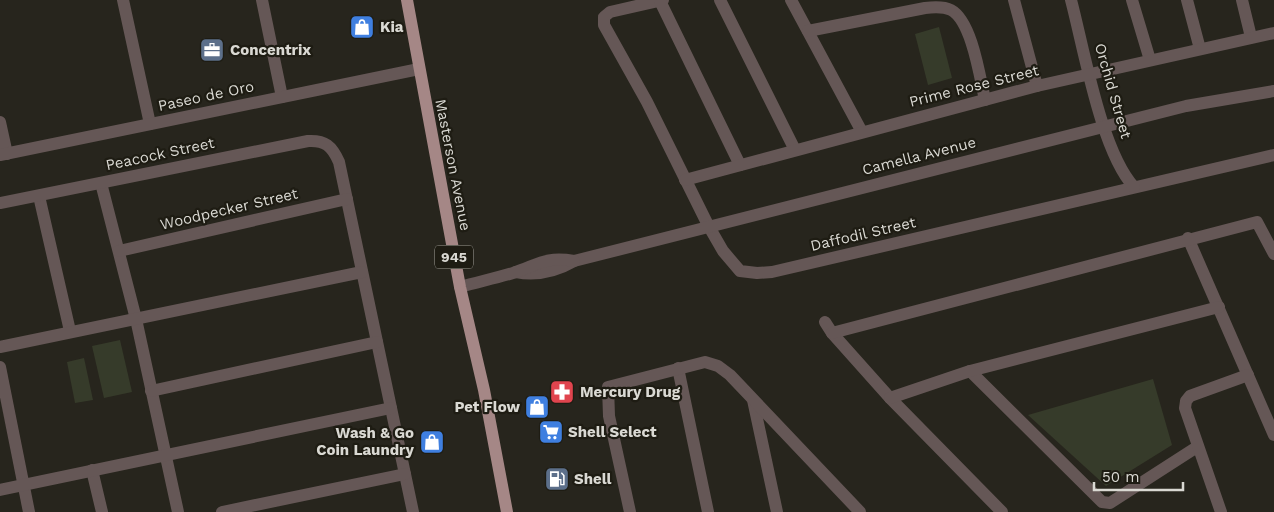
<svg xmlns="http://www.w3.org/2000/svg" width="1274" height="512" font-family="'Work Sans',sans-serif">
<rect width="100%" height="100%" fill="#27251d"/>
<!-- green -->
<g fill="#363b2a">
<polygon points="939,27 952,78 928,85 915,34"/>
<polygon points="120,340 132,392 104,398 92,346"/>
<polygon points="84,358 93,400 75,403 67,362"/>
<polygon points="1153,379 1172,445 1106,486 1028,415"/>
</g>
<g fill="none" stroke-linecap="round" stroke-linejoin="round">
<!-- street -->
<g stroke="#655756" stroke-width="12">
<polyline points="123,0 150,124"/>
<polyline points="262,0 282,97"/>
<polyline points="663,0 610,12 604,17 604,25 647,102 708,225 723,251 740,271 757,273 772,272 1274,155"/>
<polyline points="720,0 795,150"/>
<polyline points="791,0 862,132"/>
<polyline points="1014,0 1037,86"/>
<path d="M1071 0C1084 49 1101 151 1134 187"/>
<polyline points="1132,0 1150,60"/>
<polyline points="1187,0 1200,49"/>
<polyline points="1242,0 1251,37"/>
<polyline points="660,1 740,165"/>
<path d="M808 31 925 8C933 7 943 6 951 10 972 21 980 78 985 100"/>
<polyline points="0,122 7,154"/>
<polyline points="0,155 419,69"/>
<polyline points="685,180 1037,86 1274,33"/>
<polyline points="101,183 136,319 178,512"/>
<polyline points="39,196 70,331"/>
<path d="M0 203 308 141C325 140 332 146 339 162L413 512"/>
<polyline points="1188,238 1274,435"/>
<polyline points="119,251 347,199"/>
<path d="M516 272C537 276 555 272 574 261L1186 106 1274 91"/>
<path d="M460 287C478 282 496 278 513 273 538 265 545 256 574 261"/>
<polyline points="825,322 832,333 890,398 1002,512"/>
<polyline points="832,333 1257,222 1274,254"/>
<polyline points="0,347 362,272"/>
<polyline points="0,367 29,512"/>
<polyline points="678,368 708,512"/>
<polyline points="970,371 1102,502 1110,503 1197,447"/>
<polyline points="151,391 377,342"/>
<polyline points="890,398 970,371 1219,307"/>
<polyline points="753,400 777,512"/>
<polyline points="92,470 102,512"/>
<polyline points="0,490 391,408"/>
<polyline points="222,512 405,474"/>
<polyline points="630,512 609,416 608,387 705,362 718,366 730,375 860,512"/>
<polyline points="1221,512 1185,408 1186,401 1190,396 1248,375"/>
</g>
<!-- primary -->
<polyline stroke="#a58786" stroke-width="12" points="407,0 460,287 484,390 507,512"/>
</g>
<!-- icons -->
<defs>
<symbol id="shop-square" viewBox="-11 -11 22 22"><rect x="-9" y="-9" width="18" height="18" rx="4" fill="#3f7fe0" stroke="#1e1c13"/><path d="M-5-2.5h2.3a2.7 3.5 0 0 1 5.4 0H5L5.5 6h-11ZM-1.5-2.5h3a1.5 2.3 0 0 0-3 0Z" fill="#fff"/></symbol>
<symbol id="office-square" viewBox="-11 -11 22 22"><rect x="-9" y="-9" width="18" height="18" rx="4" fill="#5c6f8a" stroke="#1e1c13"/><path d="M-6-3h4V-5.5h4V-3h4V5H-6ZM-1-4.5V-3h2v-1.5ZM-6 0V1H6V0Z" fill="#fff"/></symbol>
<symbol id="pharmacy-square" viewBox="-11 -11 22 22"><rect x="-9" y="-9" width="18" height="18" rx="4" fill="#e0444e" stroke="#1e1c13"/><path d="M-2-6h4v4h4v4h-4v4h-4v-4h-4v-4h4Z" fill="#fff"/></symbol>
<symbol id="supermarket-square" viewBox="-11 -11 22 22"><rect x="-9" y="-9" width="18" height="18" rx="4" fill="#3f7fe0" stroke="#1e1c13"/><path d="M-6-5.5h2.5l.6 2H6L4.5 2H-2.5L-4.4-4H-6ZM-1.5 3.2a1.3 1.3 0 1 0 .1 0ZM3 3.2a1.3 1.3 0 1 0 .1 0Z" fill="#fff"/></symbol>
<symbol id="fuel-square" viewBox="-11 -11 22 22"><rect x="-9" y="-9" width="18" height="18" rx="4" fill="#5c6f8a" stroke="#1e1c13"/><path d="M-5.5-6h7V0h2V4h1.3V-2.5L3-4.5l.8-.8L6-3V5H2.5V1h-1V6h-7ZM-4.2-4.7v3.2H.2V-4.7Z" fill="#fff"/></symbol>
</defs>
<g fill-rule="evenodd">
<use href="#shop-square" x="348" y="13" width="28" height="28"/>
<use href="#office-square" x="198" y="36" width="28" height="28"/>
<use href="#pharmacy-square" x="548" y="378" width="28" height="28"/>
<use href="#shop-square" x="523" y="393" width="28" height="28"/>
<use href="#supermarket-square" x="537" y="418" width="28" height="28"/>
<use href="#shop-square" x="418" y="428" width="28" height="28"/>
<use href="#fuel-square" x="543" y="465" width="28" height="28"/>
</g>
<g text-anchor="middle" stroke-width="4.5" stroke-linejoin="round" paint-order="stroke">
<!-- shield labels -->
<rect fill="#1e1c13" stroke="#a2a099" stroke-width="1" x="435" y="245.5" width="38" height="23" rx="4"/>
<g font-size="14" font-weight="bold" fill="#dad9d3">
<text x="454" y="262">945</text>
</g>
<!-- poi labels -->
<g font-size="15" font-weight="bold" fill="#dad9d3" stroke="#1e1c13" text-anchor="start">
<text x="380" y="32">Kia</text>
<text x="230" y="55">Concentrix</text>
<text x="580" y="397">Mercury Drug</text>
<text x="520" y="412" text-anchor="end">Pet Flow</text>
<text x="568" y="437">Shell Select</text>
<text x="414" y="438" text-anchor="end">Wash &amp; Go<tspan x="414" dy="17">Coin Laundry</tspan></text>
<text x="574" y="484">Shell</text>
</g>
<!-- street labels -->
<g font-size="15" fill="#dad9d3" stroke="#1e1c13">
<text transform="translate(974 86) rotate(-14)" y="5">Prime Rose Street</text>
<text transform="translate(1113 91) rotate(74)" y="5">Orchid Street</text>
<text transform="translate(206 96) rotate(-12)" y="5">Paseo de Oro</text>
<text transform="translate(160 154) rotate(-12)" y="5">Peacock Street</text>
<text transform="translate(919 156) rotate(-14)" y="5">Camella Avenue</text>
<text transform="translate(453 165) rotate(79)" y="5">Masterson Avenue</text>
<text transform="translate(229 209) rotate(-13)" y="5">Woodpecker Street</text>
<text transform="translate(863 234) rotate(-13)" y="5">Daffodil Street</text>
</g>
</g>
<!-- scale -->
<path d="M1094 482v8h89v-8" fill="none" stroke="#dad9d3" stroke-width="2.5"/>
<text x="1102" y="482" font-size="15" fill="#dad9d3" stroke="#1e1c13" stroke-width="4" paint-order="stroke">50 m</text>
</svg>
